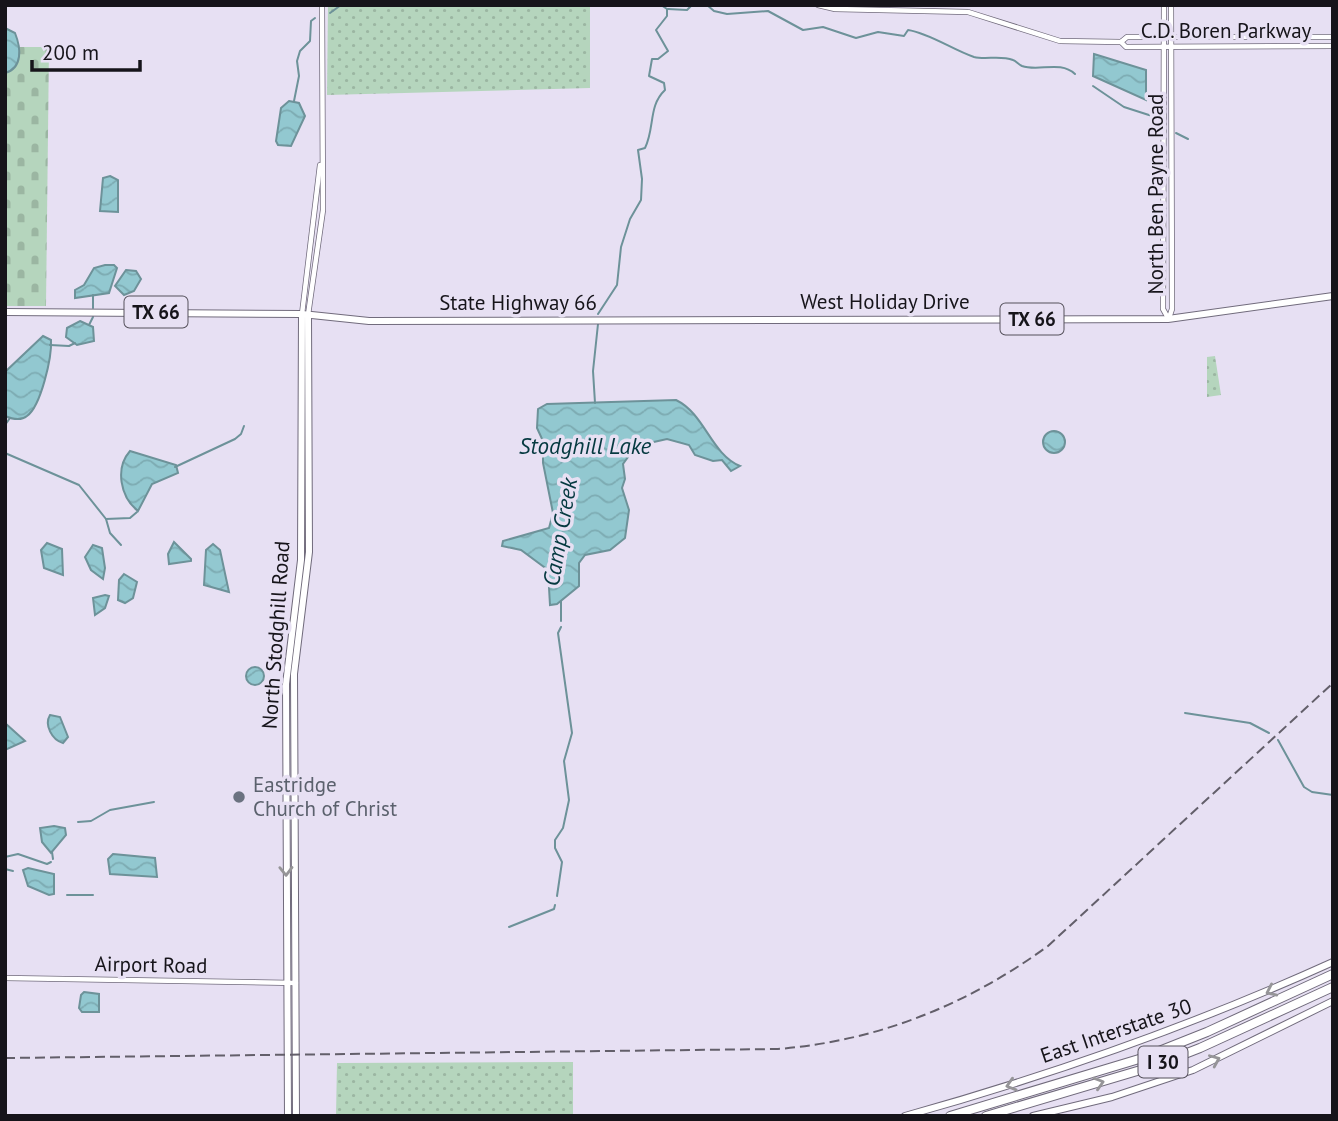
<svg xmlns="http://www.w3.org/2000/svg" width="1338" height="1121" font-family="'PT Sans',sans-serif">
<defs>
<pattern id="grass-dots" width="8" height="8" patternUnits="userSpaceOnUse" patternTransform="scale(1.75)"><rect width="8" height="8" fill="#b5d5bd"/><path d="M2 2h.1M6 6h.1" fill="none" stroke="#9bb6a2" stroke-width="1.8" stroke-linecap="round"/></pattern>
<pattern id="cemetery-stones" width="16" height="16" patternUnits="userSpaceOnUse" patternTransform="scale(1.75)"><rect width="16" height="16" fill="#b5d5bd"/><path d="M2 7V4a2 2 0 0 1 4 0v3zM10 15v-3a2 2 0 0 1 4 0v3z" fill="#9bb6a2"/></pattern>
<pattern id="water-waves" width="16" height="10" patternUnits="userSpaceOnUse" patternTransform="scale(1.75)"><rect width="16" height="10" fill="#92c8d0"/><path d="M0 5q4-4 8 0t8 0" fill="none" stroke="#7dabb2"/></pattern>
</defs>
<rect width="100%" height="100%" fill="#e7e0f3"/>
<!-- grass -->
<g fill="url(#grass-dots)">
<polygon points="328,5 590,5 590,88 327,95"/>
<polygon points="1215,356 1221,395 1207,397 1207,357"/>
<polygon points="573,1062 573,1116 336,1116 337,1063"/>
</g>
<!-- cemetery -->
<polygon fill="url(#cemetery-stones)" points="5,47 49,47 46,306 5,306"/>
<!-- water -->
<g fill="url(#water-waves)" stroke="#6d9299" stroke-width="2">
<path d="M5 28 15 33C21 48 23 68 5 73Z"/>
<polygon points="1094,54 1146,70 1146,100 1093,76"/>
<polygon points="289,101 299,103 305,116 291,146 278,145 276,141 281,108"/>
<polygon points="110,176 118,180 118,212 100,211 103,178"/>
<polygon points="105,265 114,265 117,268 109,293 75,298 75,290 84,285 94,268"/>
<polygon points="126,270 136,271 141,279 134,291 124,295 115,286"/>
<polygon points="80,321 93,327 94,341 77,345 66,337 67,328"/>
<path d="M43 336 51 340C52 357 41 406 27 416 21 421 12 419 5 416V372Z"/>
<path d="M676 400C705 414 711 454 740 466L731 471 722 460 713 461 695 455 689 445 667 439 636 446 623 464 625 479 622 488 629 510 625 538 610 550 585 555 579 563V586L557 604 550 605 548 570 521 550 502 546 503 541 549 528 553 513 543 463V441L537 428 538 409 547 404Z"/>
<circle cx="1054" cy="442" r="11"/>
<path d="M130 451 176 465 178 473 152 484 138 511C120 497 115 468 130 451Z"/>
<polygon points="174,542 191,559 191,561 169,564 168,554"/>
<polygon points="47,543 62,549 63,575 44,568 41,550"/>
<polygon points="213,544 220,550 229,592 204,585 206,550"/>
<polygon points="93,545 102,548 105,568 103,579 91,570 85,557"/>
<polygon points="124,574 137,582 133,598 125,603 118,600 119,580"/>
<polygon points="105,595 109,596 105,608 95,615 93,598"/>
<circle cx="255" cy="676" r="9"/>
<path d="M50 715 60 717 68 737 63 743C52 740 44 725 50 715Z"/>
<polygon points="5,723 25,741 5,750"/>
<polygon points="54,826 65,828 66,835 51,853 42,842 40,828"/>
<polygon points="113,854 155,858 157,877 110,874 108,859"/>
<polygon points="28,868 54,874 54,894 49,895 28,886 23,870"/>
<polygon points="84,992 99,994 99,1012 82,1012 79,1008 81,995"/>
</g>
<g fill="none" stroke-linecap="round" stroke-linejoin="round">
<!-- stream -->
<g stroke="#6d9299" stroke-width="2">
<path d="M707 5 714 11 727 14 768 11 803 30 823 27 856 38 878 32 904 36 908 30C929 33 953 50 974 57 986 60 1000 55 1013 60 1016 61 1018 64 1022 66 1039 72 1060 60 1075 74"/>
<polyline points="668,9 687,10 692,5"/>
<polyline points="330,13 341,5"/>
<polyline points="1093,86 1124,107 1152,116"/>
<polyline points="294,101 299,76 297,61 300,51 310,41 311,21 315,18"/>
<polyline points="1176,133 1188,139"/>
<polyline points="93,308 93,295"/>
<path d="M598 314 617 285 621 247 630 219 641 200 642 179 638 150 645 148C655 128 648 106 665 90L664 83 649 76 652 59H658L668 51 656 30 667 16V9L661 5"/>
<polyline points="89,325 93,317"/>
<polyline points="50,345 69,346 75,343"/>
<polyline points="595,403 593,371 598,324"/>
<polyline points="5,425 10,418"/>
<polyline points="5,453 79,485 106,519 110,533 121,545"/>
<polyline points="175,467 235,439 241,434 244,426"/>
<polyline points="106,519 130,518 137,512"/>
<polyline points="561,601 561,621"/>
<polyline points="1185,713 1250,723 1269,733"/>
<polyline points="1278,740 1304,787 1312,792 1333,795"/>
<polyline points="78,822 91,821 110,810 154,802"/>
<polyline points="52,852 53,859"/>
<polyline points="5,857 18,854 47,864 51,862"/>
<polyline points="5,869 13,871"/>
<polyline points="67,895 93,895"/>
<polyline points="557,896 562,862 555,848 555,840 563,828 569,800 564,761 572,733 558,633 561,627"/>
<polyline points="509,927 554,909 555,905"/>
</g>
<defs>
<g id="minor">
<polyline points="818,5 835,9 968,12 1060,41 1121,42 1127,37 1333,37"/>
<polyline points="1164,5 1163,309 1168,318"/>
<polyline points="1121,42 1126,47 1333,46"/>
<polyline points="302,314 320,165"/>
<polyline points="308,315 323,210 322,5"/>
<polyline points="1169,318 1172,309 1171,5"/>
<polyline points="5,978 296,983"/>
</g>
<g id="major">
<polyline points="5,312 302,314 369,321 1168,319 1333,296"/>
<polyline points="288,1116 286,684 301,560 302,314"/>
<polyline points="296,1116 294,674 309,552 308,315"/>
<path d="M905 1116C1052 1075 1194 1025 1333 962"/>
<polyline points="1033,1116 1112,1097 1193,1070 1333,1001"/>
</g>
<g id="highway">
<polyline points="950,1116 1139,1059 1207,1032 1333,974"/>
<polyline points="986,1116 1154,1066 1200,1048 1333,987"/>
</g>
</defs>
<!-- minor casing -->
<use href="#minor" stroke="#716b7c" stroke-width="6"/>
<!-- major casing -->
<use href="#major" stroke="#716b7c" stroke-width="8"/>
<!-- highway casing -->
<use href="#highway" stroke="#716b7c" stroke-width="10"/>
<!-- minor -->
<use href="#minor" stroke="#fff" stroke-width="4.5"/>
<!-- major -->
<use href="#major" stroke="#fff" stroke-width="6"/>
<!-- highway -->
<use href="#highway" stroke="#fff" stroke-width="8"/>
<!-- rail -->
<path stroke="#635f6a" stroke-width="2" stroke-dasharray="10 5" stroke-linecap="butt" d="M5 1058 778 1049C878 1041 967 1005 1048 946L1333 683"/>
</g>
<!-- one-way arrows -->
<defs><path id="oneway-chevron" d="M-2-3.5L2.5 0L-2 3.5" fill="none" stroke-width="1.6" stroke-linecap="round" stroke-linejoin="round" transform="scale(1.75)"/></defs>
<g stroke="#969598">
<use href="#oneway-chevron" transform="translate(286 871) rotate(89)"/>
<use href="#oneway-chevron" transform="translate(1271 991) rotate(155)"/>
<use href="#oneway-chevron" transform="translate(1215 1060) rotate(-23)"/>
<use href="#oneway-chevron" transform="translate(1099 1083) rotate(-17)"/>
<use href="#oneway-chevron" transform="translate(1011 1085) rotate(163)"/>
</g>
<!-- markers -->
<circle fill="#6b7280" stroke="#e7e0f3" stroke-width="2.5" cx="239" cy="797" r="7"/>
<g text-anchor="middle" stroke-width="7" stroke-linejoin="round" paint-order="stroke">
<!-- shield labels -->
<g fill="#e7e0f3" stroke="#55515b" stroke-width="2">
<rect x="124.5" y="296.5" width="63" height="31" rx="5"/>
<rect x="1000.5" y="303.5" width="63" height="31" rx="5"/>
<rect x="1138.5" y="1046.5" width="49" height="31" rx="5"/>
</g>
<g font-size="19" font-weight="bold" fill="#16141a">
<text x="156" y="319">TX 66</text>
<text x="1032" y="326">TX 66</text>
<text x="1163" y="1069">I 30</text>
</g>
<!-- street labels -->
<g font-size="21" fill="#16141a" stroke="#e7e0f3">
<text x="1226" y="38">C.D. Boren Parkway</text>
<text transform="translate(1156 194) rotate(-90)" y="7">North Ben Payne Road</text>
<text x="885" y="309">West Holiday Drive</text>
<text x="518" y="310">State Highway 66</text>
<text transform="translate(276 635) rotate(-86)" y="7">North Stodghill Road</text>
<text transform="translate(151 965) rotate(1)" y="7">Airport Road</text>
<text transform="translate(1116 1031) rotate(-19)" y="7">East Interstate 30</text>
</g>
<!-- worship labels -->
<g font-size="21" fill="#5b616d" stroke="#e7e0f3" text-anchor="start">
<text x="253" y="792">Eastridge<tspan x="253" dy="24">Church of Christ</tspan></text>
</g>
<!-- water labels -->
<g font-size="23" font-style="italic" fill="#053940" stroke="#e7e0f3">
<text x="585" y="454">Stodghill Lake</text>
<text transform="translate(560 532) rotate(-80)" y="8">Camp Creek</text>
</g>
</g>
<!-- border -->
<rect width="1338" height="1121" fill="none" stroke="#16141a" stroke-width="14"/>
<!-- scale -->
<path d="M32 60v10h108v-10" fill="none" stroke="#16141a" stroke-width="3.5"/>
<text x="42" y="60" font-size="21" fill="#16141a" stroke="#e7e0f3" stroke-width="5" paint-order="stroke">200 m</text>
</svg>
